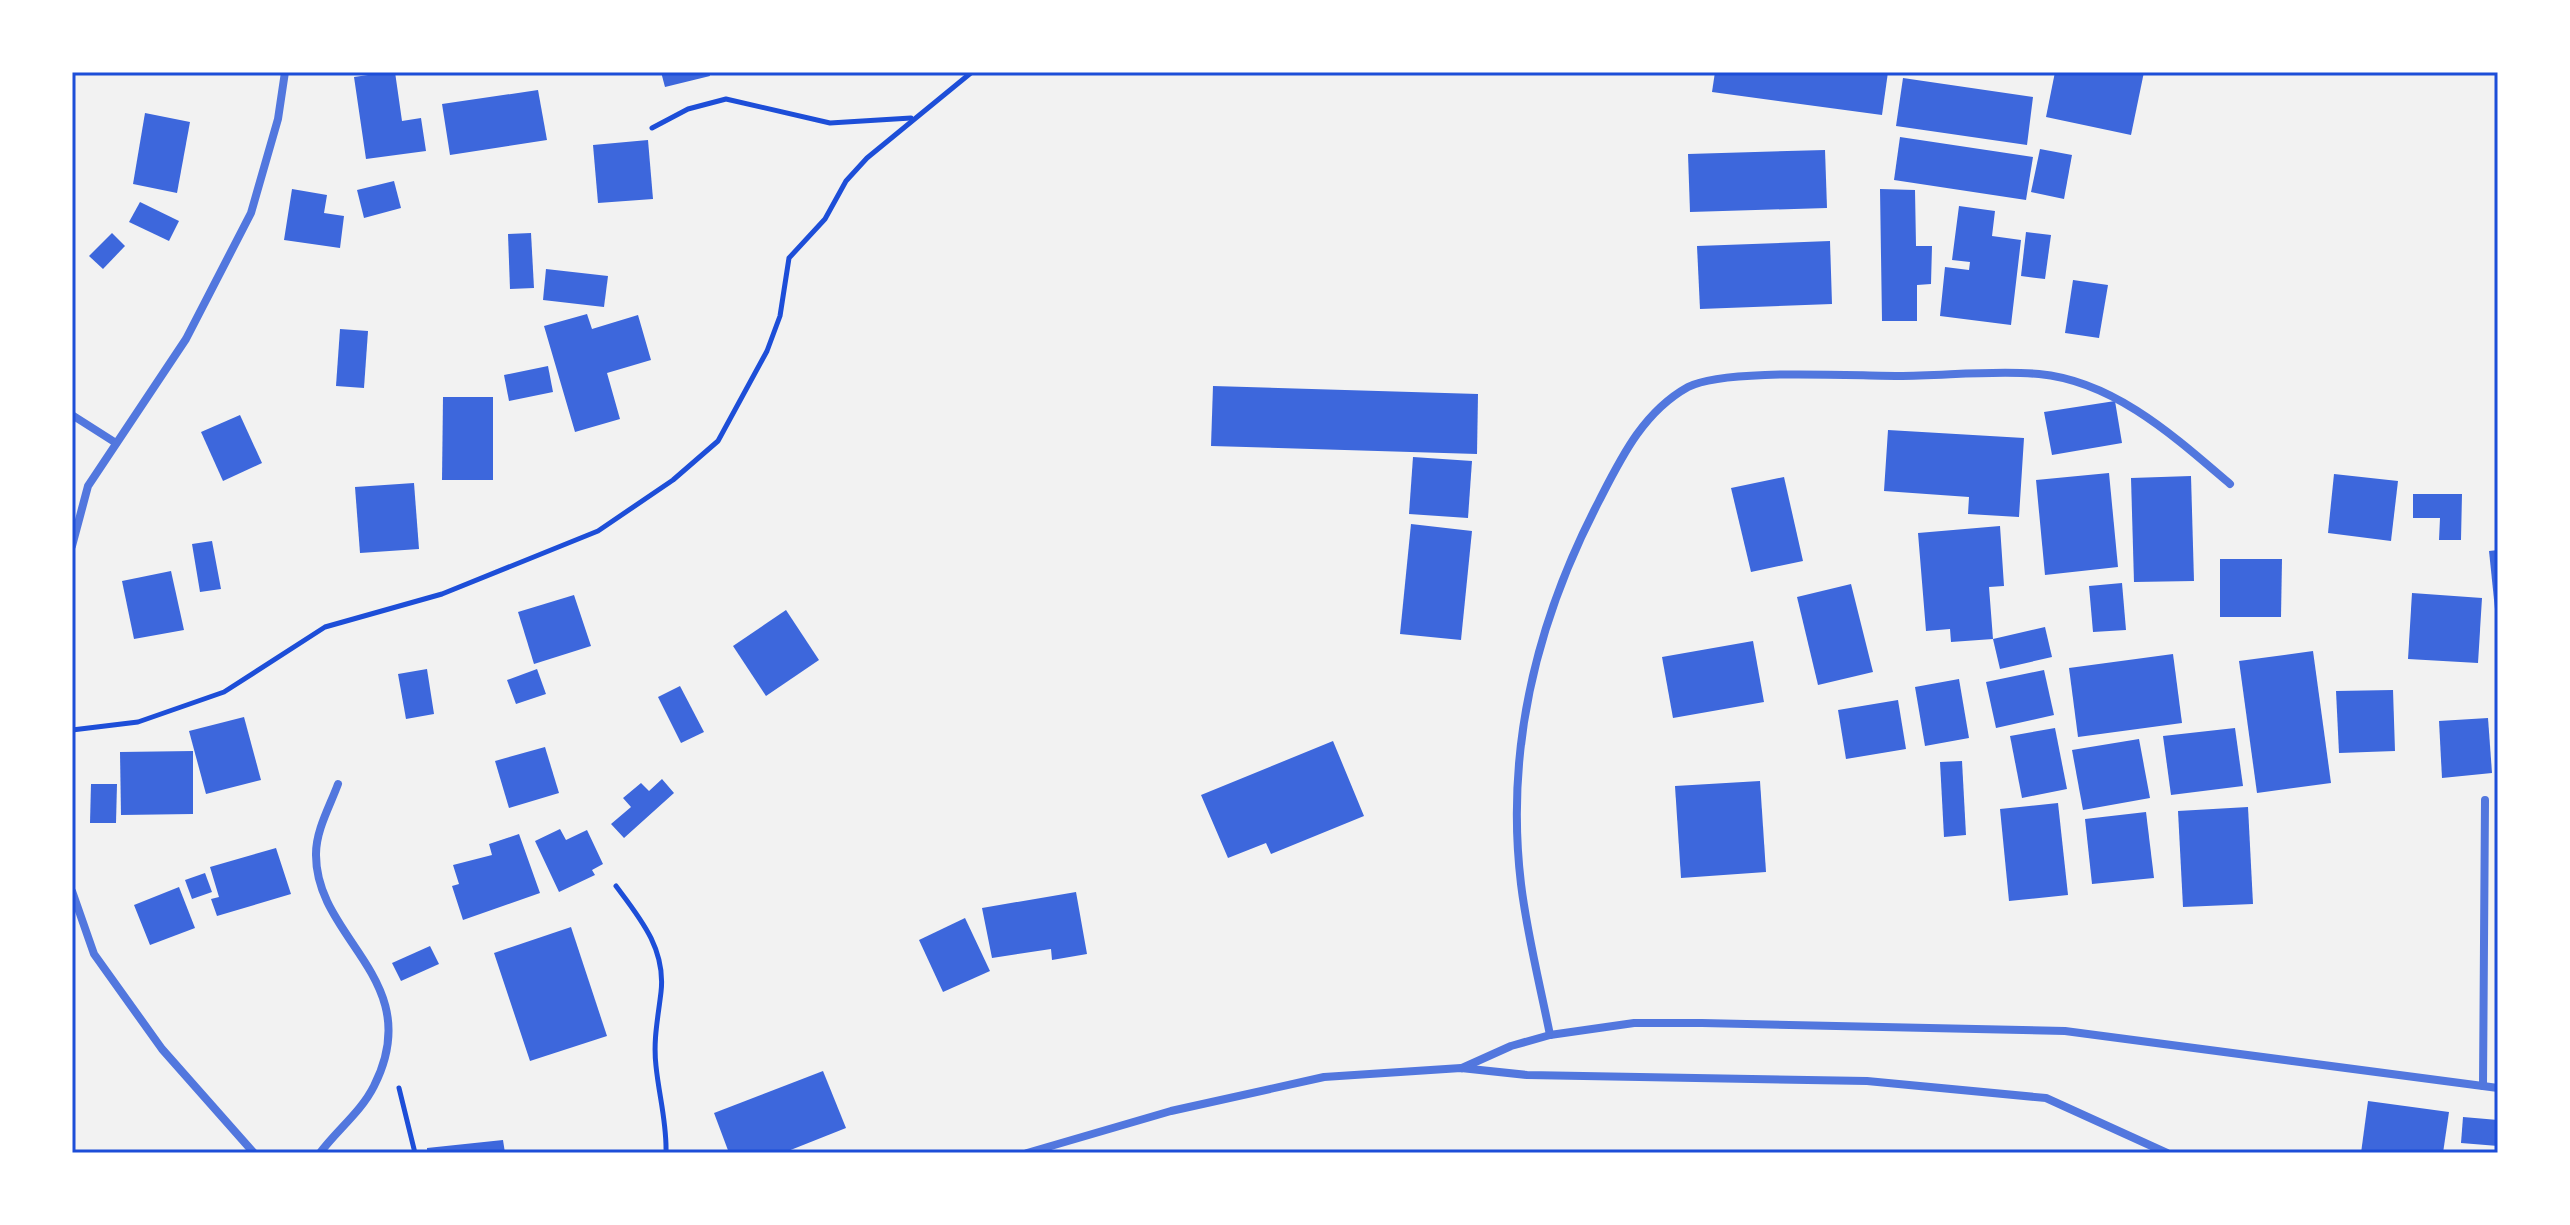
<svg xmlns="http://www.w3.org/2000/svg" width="2570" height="1225" font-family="'Crimson Pro',serif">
<rect width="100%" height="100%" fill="#f2f2f2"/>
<!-- building -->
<g fill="#3d67dc">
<polygon points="389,72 395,72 402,121 421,118 426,151 366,159 354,77"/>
<polygon points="661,72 709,72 710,76 665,87"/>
<polygon points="1715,72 1888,72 1882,115 1712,92"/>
<polygon points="2055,72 2144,72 2131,135 2046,117"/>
<polygon points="1903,78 2033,97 2027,145 1896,126"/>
<polygon points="538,90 547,140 450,155 442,104"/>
<polygon points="145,113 190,122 177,193 133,184"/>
<polygon points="1900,137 2033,157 2026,200 1894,180"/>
<polygon points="648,140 653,199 598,203 593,145"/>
<polygon points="2040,149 2072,155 2064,199 2031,192"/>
<polygon points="1825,150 1827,208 1690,212 1688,154"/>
<polygon points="394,181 401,208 364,218 357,190"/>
<polygon points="292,189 327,195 324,213 344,216 340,248 284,240"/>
<polygon points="1880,189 1915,190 1916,246 1932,246 1931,284 1917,285 1917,321 1882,321"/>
<polygon points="140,202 179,221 169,241 129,222"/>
<polygon points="1959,206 1995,211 1992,236 2021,240 2011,325 1940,316 1945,267 1969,270 1970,262 1952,260"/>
<polygon points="2026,232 2051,235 2045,279 2021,276"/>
<polygon points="112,233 125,246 103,269 89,256"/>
<polygon points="531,233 534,288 510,289 508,234"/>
<polygon points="1830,241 1832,304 1700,309 1697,246"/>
<polygon points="546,269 608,276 604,307 543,300"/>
<polygon points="2073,280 2108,285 2099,338 2065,333"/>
<polygon points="587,314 592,329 638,315 651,360 607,373 620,419 575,432 544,326"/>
<polygon points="340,329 368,331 364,388 336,386"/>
<polygon points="548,366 553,392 509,401 504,375"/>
<polygon points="1213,386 1478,394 1477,454 1211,446"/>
<polygon points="443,397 493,397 493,480 442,480"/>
<polygon points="2115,401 2122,443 2052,455 2044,412"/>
<polygon points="240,415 262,463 223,481 201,432"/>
<polygon points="1888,430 2024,438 2019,517 1968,514 1969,497 1884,491"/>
<polygon points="1413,457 1472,461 1468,518 1409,514"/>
<polygon points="2109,473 2118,567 2045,575 2036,480"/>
<polygon points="2334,474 2398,481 2391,541 2328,533"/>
<polygon points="2191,476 2194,581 2134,582 2131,478"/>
<polygon points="1784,477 1803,561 1751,572 1731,488"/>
<polygon points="414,483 419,549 360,553 355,487"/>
<polygon points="2413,494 2462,494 2461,540 2439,540 2440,518 2413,518"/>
<polygon points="1411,524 1472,531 1461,640 1400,634"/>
<polygon points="2000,526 2004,586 1989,587 1993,639 1951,642 1950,629 1926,631 1918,533"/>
<polygon points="212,541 221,589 200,592 192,544"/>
<polygon points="2498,550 2498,618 2496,619 2489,551"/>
<polygon points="2220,559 2282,559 2281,617 2220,617"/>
<polygon points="171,571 184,630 134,639 122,581"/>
<polygon points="2122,583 2126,630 2093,632 2089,586"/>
<polygon points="1851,584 1873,672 1818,685 1797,597"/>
<polygon points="2412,593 2482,598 2478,663 2408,659"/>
<polygon points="574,595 591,646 534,664 518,612"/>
<polygon points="786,610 819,660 766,696 733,646"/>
<polygon points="2045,627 2052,657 2000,669 1993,639"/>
<polygon points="1753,641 1764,702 1673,718 1662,657"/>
<polygon points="2313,651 2331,783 2257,793 2239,661"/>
<polygon points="2173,654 2182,723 2078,737 2069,668"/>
<polygon points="427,669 434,714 406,719 398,674"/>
<polygon points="537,669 546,694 516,704 507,680"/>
<polygon points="2044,670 2054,715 1996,728 1986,682"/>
<polygon points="1959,679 1969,738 1925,746 1915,687"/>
<polygon points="680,686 704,732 681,743 658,697"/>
<polygon points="2393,690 2395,751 2339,753 2336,691"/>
<polygon points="1898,700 1906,749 1846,759 1838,710"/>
<polygon points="244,717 261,780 206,794 189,731"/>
<polygon points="2488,718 2492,773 2442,778 2439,721"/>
<polygon points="2055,728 2067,789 2022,798 2010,736"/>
<polygon points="2235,728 2243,786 2171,795 2163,736"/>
<polygon points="2139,739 2150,798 2083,810 2072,750"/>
<polygon points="1333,741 1364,816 1271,854 1266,843 1228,858 1201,795"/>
<polygon points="545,747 559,793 509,808 495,761"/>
<polygon points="193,751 193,814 121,815 120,752"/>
<polygon points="1962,761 1966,835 1944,837 1940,762"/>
<polygon points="662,779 674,793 624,838 611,824 631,807 623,798 641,783 649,791"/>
<polygon points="1760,781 1766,872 1681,878 1675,786"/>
<polygon points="91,784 117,784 116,823 90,823"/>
<polygon points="2058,803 2068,895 2009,901 2000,809"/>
<polygon points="2248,807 2253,904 2183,907 2178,811"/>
<polygon points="2146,812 2154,878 2092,884 2085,819"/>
<polygon points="560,829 566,840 587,830 603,864 592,870 595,875 559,892 535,841"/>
<polygon points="519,834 540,893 463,920 452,886 459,884 453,865 492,855 489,844"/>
<polygon points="276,848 291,894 217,916 211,899 219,897 210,867"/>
<polygon points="205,873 212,892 192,899 185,880"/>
<polygon points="179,887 195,928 150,945 134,905"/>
<polygon points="1076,892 1087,954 1052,960 1051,949 992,958 982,908"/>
<polygon points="965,918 990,971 943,992 919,940"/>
<polygon points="571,927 607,1036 530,1061 494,953"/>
<polygon points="430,946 439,964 401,981 392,963"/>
<polygon points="823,1071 846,1128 783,1153 729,1153 714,1113"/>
<polygon points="2368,1101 2449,1112 2443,1153 2361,1153"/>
<polygon points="2463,1117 2498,1120 2498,1146 2461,1143"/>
<polygon points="503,1140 505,1153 427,1153 427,1148"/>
</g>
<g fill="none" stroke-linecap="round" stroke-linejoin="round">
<!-- path -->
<g stroke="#1d4ed8" stroke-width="5">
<polyline points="652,128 688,109 726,99 830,123 911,118"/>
<polyline points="72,730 138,722 224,692 325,627 442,594 598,531 673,480 718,441 767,351 780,316 789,258 825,219 846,181 867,158 972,72"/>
<path d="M616 886C640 918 666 949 661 992 658 1018 653 1040 656 1066 659 1096 667 1123 666 1153"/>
<polyline points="399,1088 415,1153"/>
</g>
<!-- minor -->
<g stroke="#5277de" stroke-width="8">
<polyline points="72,415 116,443"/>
<polyline points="72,546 88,486 186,339 251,213 278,119 285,72"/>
<polyline points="72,891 94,954 162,1049 254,1153"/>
<path d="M1550 1035C1540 985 1527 934 1521 884 1505 750 1537 620 1599 501 1621 458 1643 412 1688 387 1724 368 1852 376 1898 376 1944 376 1993 370 2039 374 2114 381 2175 437 2230 484"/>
<polyline points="1462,1068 1511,1046 1550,1035 1634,1023 1702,1023 2065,1031 2498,1088"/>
<polyline points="2483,1086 2485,800"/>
<path d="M320 1153C337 1130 361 1112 374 1086 428 979 315 940 316 854 316 830 330 806 338 784"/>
<polyline points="1027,1153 1171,1111 1324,1077 1461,1068 1527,1075 1867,1081 2046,1098 2167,1153"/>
</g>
</g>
<!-- border -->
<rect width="2570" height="1225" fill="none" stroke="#ffffff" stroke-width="148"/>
<rect x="74" y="74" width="2422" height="1077" fill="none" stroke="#1d4ed8" stroke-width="3"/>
</svg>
